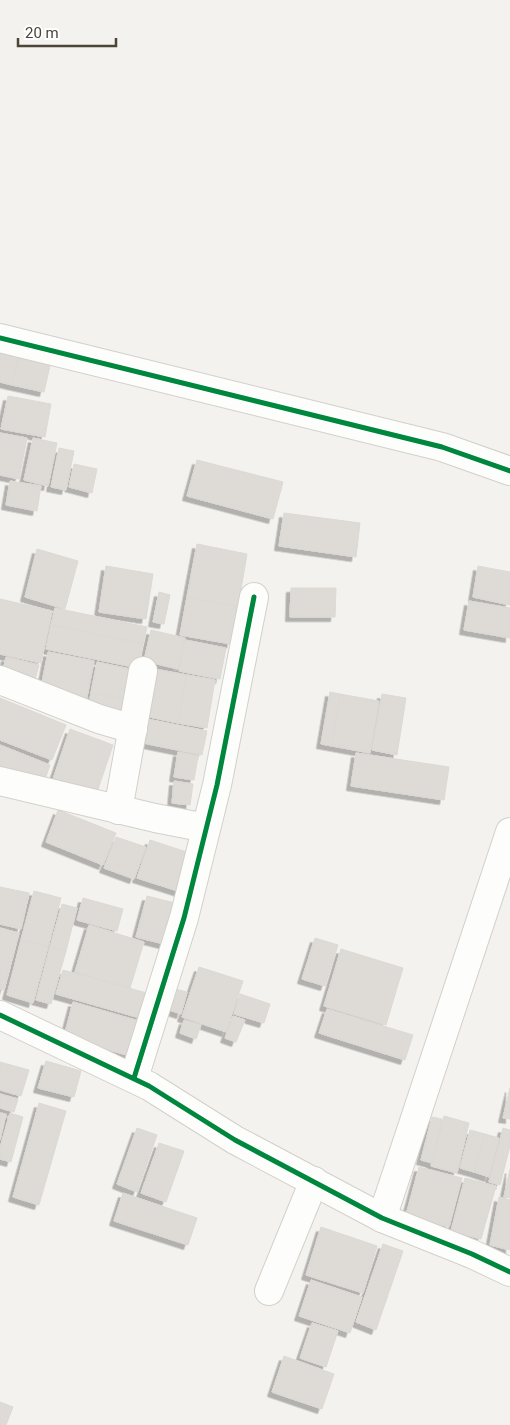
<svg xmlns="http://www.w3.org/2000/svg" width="510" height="1425" font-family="Roboto,sans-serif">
<defs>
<filter id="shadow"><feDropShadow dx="-4.5" dy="4.5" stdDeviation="0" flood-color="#0004"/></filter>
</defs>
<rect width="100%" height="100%" fill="#f4f2ee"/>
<!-- building -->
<g fill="#dedbd6" stroke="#dcd9d4" filter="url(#shadow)">
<polygon points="0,345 20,349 12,385 0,382"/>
<polygon points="20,349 52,357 44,392 12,385"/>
<polygon points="8,396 51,404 45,437 1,429"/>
<polygon points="0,433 27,438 19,479 0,475"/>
<polygon points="33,438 57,443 48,486 24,480"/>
<polygon points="59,448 74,451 66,490 51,487"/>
<polygon points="197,460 283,482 273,519 187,496"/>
<polygon points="74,464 97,469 92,493 69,487"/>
<polygon points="10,481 41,486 37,511 6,505"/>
<polygon points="284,513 360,523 356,557 279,546"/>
<polygon points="197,544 247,554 238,607 187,597"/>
<polygon points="37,549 78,561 65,609 25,597"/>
<polygon points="106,566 153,574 146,619 99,612"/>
<polygon points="478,566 510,572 510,605 473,597"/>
<polygon points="291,588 336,588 335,617 290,617"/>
<polygon points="159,592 170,595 164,624 153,622"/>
<polygon points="187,597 238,607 231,644 180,635"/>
<polygon points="0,599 52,611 41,663 0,654"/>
<polygon points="469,601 510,608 510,638 464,630"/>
<polygon points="55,608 147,627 143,644 51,625"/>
<polygon points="51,625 143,644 138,668 46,649"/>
<polygon points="151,630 185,638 178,669 144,661"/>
<polygon points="185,640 226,648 220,679 179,671"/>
<polygon points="48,652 94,661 86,702 40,693"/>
<polygon points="6,657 39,665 34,683 2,676"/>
<polygon points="97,662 139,671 135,701 91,693"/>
<polygon points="149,668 187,675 178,723 140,715"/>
<polygon points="187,675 215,680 207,728 178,723"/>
<polygon points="330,692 340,694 332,746 321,744"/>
<polygon points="91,693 135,701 132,719 88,710"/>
<polygon points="340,694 379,701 370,753 332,746"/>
<polygon points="382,694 406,698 397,755 372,750"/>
<polygon points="0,698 66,725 52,760 0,740"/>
<polygon points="147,719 207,731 202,755 143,743"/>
<polygon points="70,729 113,745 95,798 52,782"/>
<polygon points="0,745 50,765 43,785 0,770"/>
<polygon points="178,752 198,756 194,780 174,777"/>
<polygon points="356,753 449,767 444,800 351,786"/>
<polygon points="174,781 193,784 190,805 172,803"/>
<polygon points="58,810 116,833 103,865 46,842"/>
<polygon points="116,837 146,847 134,879 104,868"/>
<polygon points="150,840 196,855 184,893 137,878"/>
<polygon points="0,887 29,893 21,929 0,924"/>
<polygon points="34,891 61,898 48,947 21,940"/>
<polygon points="147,896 175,903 164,944 136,937"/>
<polygon points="83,898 123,909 117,931 77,920"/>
<polygon points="62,904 77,908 66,951 50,947"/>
<polygon points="89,925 144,942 130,988 75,972"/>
<polygon points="0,928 19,933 4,990 0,989"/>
<polygon points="315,938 338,945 325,986 302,979"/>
<polygon points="21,940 48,947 33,1003 7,995"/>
<polygon points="50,947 66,951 51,1004 36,1000"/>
<polygon points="341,949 403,968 386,1025 324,1006"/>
<polygon points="199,967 243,981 226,1032 182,1017"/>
<polygon points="63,970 147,993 140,1018 56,994"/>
<polygon points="171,988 187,992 181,1014 166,1009"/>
<polygon points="240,994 270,1004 264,1023 234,1014"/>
<polygon points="73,1002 139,1021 130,1056 64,1037"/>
<polygon points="327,1009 413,1035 405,1060 319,1033"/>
<polygon points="233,1016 245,1020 236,1042 225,1038"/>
<polygon points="184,1020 201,1025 196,1039 180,1033"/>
<polygon points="46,1061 81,1071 74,1097 38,1088"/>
<polygon points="0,1062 29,1070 21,1096 0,1090"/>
<polygon points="510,1088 510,1119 503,1118"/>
<polygon points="0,1094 18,1099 14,1112 0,1108"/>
<polygon points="39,1103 66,1111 39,1205 13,1197"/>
<polygon points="0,1113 6,1114 0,1140"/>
<polygon points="10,1113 23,1117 11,1162 0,1159 0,1148"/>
<polygon points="444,1116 469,1123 457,1173 431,1166"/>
<polygon points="432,1117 442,1119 432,1163 421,1160"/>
<polygon points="137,1128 157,1135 137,1192 117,1184"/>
<polygon points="503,1128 510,1130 510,1146 500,1185 489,1182"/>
<polygon points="470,1130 485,1134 474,1172 460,1168"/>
<polygon points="485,1134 499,1138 489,1177 474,1172"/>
<polygon points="159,1143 184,1151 166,1202 141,1193"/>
<polygon points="419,1167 462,1178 449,1227 406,1215"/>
<polygon points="510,1169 510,1198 504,1197"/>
<polygon points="465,1178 496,1186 481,1239 451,1231"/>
<polygon points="123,1193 197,1218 188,1245 114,1221"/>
<polygon points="499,1197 510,1200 510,1250 490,1245"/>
<polygon points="321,1227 377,1246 363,1293 306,1275"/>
<polygon points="383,1244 403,1251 376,1330 356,1322"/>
<polygon points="311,1280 362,1297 350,1333 299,1316"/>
<polygon points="312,1323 338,1331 326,1367 300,1358"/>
<polygon points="284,1356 334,1374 322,1409 272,1392"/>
<polygon points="0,1402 13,1407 6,1425 0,1425"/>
</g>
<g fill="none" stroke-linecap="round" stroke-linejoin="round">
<defs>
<g id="street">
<polyline points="0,338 442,447 510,471"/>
<polyline points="0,680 99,719 133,729"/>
<polyline points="0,781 155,818 206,828"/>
<polyline points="118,810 143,671"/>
<polyline points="0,1015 149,1086 235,1140 382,1218 472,1254 510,1272"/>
<polyline points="134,1078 184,918 217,785 254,597"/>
<polyline points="382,1218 510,832"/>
<polyline points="269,1291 314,1181"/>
</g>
</defs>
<!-- street casing -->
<use href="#street" stroke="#d2d0cb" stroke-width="30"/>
<!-- street -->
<use href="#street" stroke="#fdfdfc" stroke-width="28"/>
<defs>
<g id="cycleway">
<polyline points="0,338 442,447 510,471"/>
<polyline points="0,1015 149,1086 235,1140 382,1218 472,1254 510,1272"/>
<polyline points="134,1078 184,918 217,785 254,597"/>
</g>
</defs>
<!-- cycleway casing -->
<use href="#cycleway" stroke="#fff" stroke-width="8"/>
<!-- cycleway -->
<use href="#cycleway" stroke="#00873e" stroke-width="5"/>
</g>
<!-- scale -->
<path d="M18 38v8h98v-8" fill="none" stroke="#4b4439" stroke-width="2.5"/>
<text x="25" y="38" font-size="15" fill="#4b4439" stroke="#ffffff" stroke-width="4" paint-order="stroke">20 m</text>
</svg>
